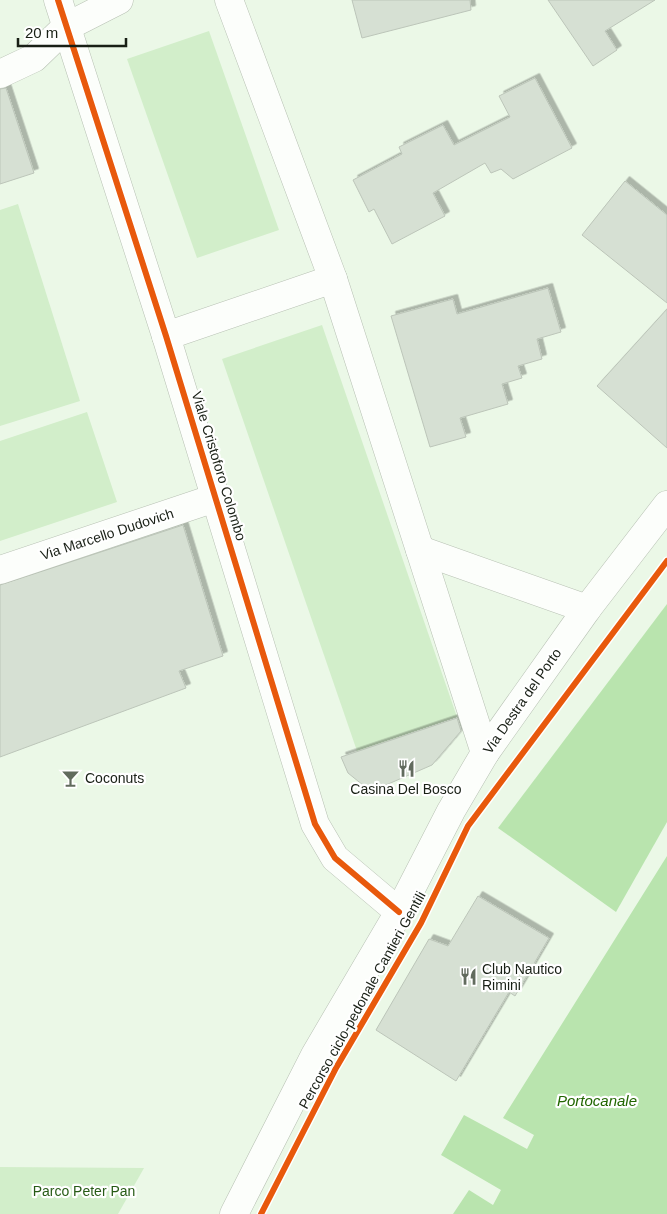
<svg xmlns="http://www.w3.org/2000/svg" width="667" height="1214" font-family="Arial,sans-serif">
<defs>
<filter id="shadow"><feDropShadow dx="4.5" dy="-4.5" stdDeviation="0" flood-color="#0004"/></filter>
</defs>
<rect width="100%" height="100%" fill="#ebf8e7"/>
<!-- green -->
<g fill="#d2eeca">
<polygon points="209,31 279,230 197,258 127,59"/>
<polygon points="18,204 80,401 0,426 0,210"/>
<polygon points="322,325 457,717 357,751 222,359"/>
<polygon points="87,412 117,502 0,541 0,441"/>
<polygon points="0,1167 144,1168 118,1214 0,1214"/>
</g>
<!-- water -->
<g fill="#b9e4ae">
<polygon points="667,604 667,822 616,912 498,828"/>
<polygon points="667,856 667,1214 453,1214 469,1190 493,1205 501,1190 441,1155 464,1115 527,1149 534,1135 503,1118"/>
</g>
<!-- building -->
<g fill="#d6e0d3" stroke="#bcc5b9" filter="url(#shadow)">
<polygon points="352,0 470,0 471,10 362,38"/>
<polygon points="548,0 655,0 605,31 617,50 593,66"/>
<polygon points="535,78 572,148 513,179 501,169 491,173 485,163 433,193 445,216 392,244 374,209 369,212 353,180 402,154 399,147 443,125 454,145 510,117 499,96"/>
<polygon points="6,88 34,173 0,184 0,89"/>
<polygon points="625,181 667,215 667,303 582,235"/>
<polygon points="548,288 561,332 537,339 542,359 518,366 522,378 502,384 508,404 460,418 466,437 430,447 391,316 453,299 457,314"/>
<polygon points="667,309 667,448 597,386"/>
<polygon points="183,525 223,656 179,671 186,688 0,757 0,585"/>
<polygon points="457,718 461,731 432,765 379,788 369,790 348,773 341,757"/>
<polygon points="478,896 549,938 515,996 509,992 456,1081 376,1030 429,939 448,946"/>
</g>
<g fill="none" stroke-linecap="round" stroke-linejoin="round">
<defs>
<g id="minor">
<polyline points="58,0 166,336 315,824 335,858 399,912"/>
<polyline points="229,0 333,279 485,753"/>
<polyline points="0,74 34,58 66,27 119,0"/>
<polyline points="166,336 333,279"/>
<polyline points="420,550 587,609"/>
<polyline points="0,570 215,498"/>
</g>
<polyline id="tertiary" points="234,1214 315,1055 399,912 451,811 485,753 587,609 667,505"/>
</defs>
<!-- minor casing -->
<use href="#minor" stroke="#b7c0b3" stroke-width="29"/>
<!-- tertiary casing -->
<use href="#tertiary" stroke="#b7c0b3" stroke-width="29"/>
<!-- minor -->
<use href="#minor" stroke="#fcfefb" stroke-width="28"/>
<!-- tertiary -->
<use href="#tertiary" stroke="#fcfefb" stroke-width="28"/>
<defs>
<g id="cycleway">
<polyline points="58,0 166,336 315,824 335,858 399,912"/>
<polyline points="261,1214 336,1068 421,923 468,826 667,561"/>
</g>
</defs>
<!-- cycleway casing -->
<use href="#cycleway" stroke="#fff" stroke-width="9"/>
<!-- cycleway -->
<use href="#cycleway" stroke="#e8590c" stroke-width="6"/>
</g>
<!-- icons -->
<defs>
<symbol id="restaurant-bare" viewBox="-9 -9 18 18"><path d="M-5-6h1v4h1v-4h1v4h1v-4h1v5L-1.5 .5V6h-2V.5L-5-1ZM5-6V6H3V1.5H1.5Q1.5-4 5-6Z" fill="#626b5e" stroke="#fff" stroke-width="2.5" paint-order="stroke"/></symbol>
<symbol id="bar-bare" viewBox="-9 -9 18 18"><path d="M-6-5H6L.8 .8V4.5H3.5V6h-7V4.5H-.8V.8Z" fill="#626b5e" stroke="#fff" stroke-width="2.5" paint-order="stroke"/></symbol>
</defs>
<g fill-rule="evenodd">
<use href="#restaurant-bare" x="394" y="756" width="25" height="25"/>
<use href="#bar-bare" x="58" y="766" width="25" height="25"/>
<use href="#restaurant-bare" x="456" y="964" width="25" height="25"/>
</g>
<g text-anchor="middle" stroke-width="4.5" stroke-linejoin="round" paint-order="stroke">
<!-- street labels -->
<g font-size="14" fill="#181f15" stroke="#fff">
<text transform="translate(219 466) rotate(73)" y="5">Viale Cristoforo Colombo</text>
<text transform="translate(107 534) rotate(-18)" y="5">Via Marcello Dudovich</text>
<text transform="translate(522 701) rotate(-55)" y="5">Via Destra del Porto</text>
<text transform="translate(362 1000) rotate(-61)" y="5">Percorso ciclo-pedonale Cantieri Gentili</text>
</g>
<!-- poi labels -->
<g font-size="14" fill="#181f15" stroke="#fff" text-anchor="start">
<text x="85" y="783">Coconuts</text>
<text x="406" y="794" text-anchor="middle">Casina Del Bosco</text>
<text x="482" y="974">Club Nautico<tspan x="482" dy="16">Rimini</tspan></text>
</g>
<!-- park labels -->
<g font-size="14" fill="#275b16" stroke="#fff">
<text x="84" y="1196">Parco Peter Pan</text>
</g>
<!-- water labels -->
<g font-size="15" font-style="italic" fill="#216600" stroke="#fff">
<text x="597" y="1106">Portocanale</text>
</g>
</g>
<!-- scale -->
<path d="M18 38v8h108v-8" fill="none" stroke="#181f15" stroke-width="2.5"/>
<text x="25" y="38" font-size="15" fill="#181f15" stroke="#ffffff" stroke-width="4" paint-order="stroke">20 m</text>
</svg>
